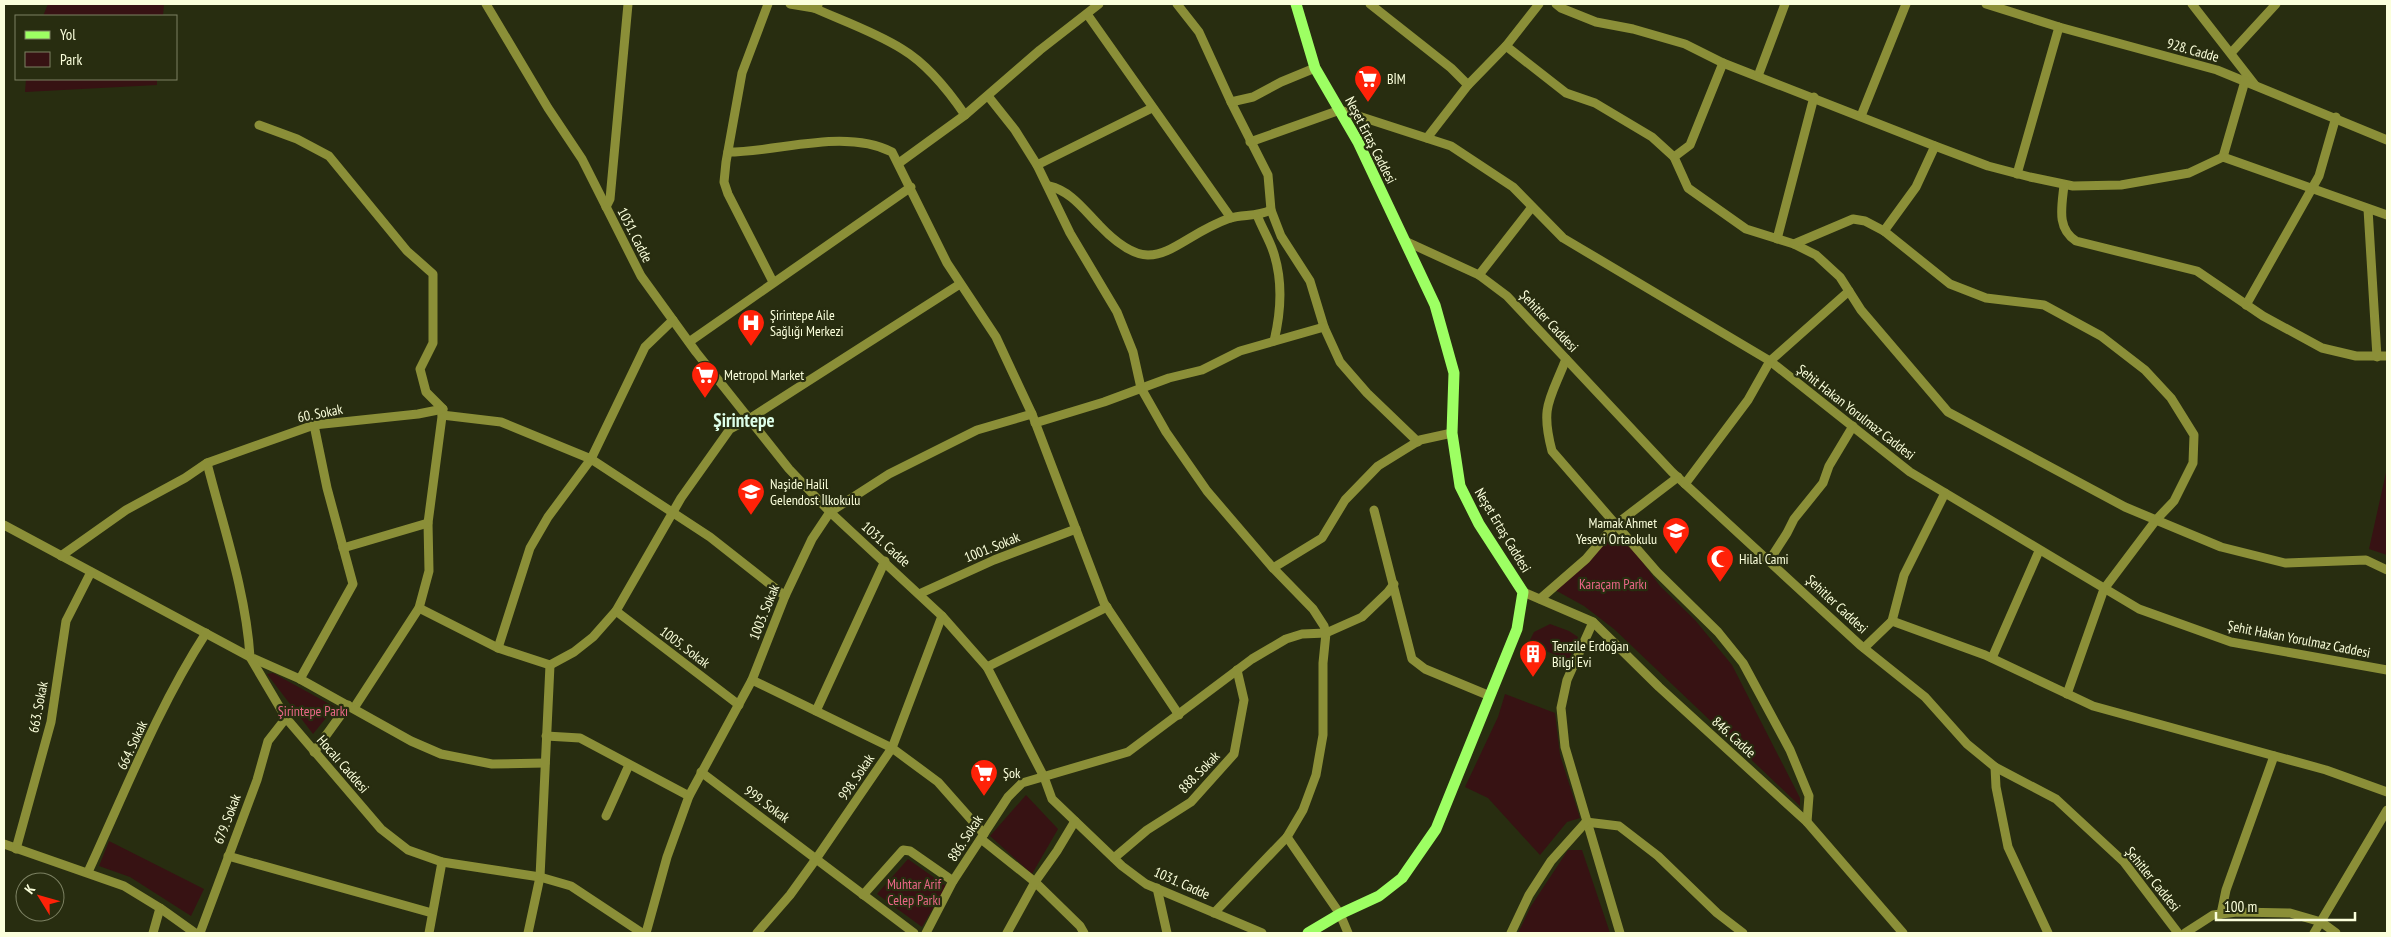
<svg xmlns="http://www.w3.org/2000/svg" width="2391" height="937" font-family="'PT Sans Narrow',sans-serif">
<rect width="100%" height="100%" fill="#282d10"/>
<!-- green -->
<g fill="#371213">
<polygon points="48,4 164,4 163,16 43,16"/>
<polygon points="26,79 157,79 157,85 25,92"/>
<polygon points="2387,468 2387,555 2369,549"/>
<polygon points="1616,536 1635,552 1660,586 1695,620 1732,665 1800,798 1800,806 1614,629 1584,606 1555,590 1599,548"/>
<polygon points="1550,624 1569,631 1578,637 1569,660 1528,644 1534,632"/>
<polygon points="273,673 335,707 313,734 267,674"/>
<polygon points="1505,694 1555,713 1560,755 1580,818 1567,822 1540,855 1488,798 1465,787 1498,717"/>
<polygon points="1026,795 1058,829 1032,874 990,836"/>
<polygon points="109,841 204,889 191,916 130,877 99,866"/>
<polygon points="1568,850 1582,850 1610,933 1518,933 1531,906"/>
<polygon points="908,859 946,886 922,927 877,894"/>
</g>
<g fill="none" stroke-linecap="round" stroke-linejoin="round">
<!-- minor -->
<g stroke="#8b8f38" stroke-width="9">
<polyline points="486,4 548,108 582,159 641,276 696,352 789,469 830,512 942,616 987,667 1044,777 1052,799 1122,866 1146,884 1262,933"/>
<polyline points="768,4 742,73 726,162 724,182 728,194 773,282"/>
<polyline points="790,4 814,8 818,5"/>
<polyline points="1177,4 1199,32 1231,102 1268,175 1271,210 1281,236 1310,281 1324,327 1340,362 1367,393 1418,442"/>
<polyline points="1370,4 1451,68 1468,85"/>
<polyline points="1556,4 1561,8 1596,22 1633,29 1685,44 1723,63 1935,146 1988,166 2030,177 2073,186 2121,185 2189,173 2223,157 2387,215"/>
<polyline points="1986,4 2059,27 2217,70 2387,140"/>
<polyline points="2192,4 2255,85"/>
<path d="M814 8C843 21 875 32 902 49 927 64 948 90 965 115"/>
<polyline points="1087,14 1231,218"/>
<polyline points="1506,46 1566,93 1595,103 1652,137 1674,157 1688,188 1746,229 1794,244 1816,255 1840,277 1861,310 1948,412 2125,507 2221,547 2285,563 2366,560 2387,570"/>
<polyline points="2231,53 2276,4"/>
<polyline points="1758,76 1785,4"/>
<polyline points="988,96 1015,130 1037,165 1070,233 1117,312 1133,352 1141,388 1166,432 1207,491 1273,568 1313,609 1324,626 1326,633 1323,663 1323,735 1316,775 1303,810 1287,837 1214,913"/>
<polyline points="1231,102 1253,97 1281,82 1315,68"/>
<polyline points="1861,116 1906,4"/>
<polyline points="259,125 297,139 329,156 407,251 433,274 433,343 420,369 426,392 443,409 428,523 429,571 419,608 354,708"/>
<polyline points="1427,138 1468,85 1506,46 1539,4"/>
<polyline points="1250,142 1340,110 1451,146 1513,187 1563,238 1770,361 1910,472 2139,609 2231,642 2387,670"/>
<path d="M728 152C780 152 844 128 892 152L947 263 996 337 1032 414 1104 603 1179 715"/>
<polyline points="1674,157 1690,145 1723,63"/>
<polyline points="2223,157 2245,81"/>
<polyline points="899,163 965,115 1040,50 1099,4"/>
<polyline points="1037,165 1152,108"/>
<polyline points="2017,174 2059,27"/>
<path d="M2064 185C2062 206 2056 228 2076 241L2197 271 2263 316 2322 348 2356 356H2387"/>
<path d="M1049 186C1071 191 1084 210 1099 225 1156 285 1169 240 1230 218 1243 214 1257 217 1271 210"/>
<polyline points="606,207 610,199 628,4"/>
<polyline points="2368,209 2377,357"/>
<path d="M1257 215C1262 228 1269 239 1273 251 1283 280 1281 312 1274 341"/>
<polyline points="1884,231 1916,187 1935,146"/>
<polyline points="1777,239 1814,97"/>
<polyline points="1405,241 1479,275 1507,296 1672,472 1860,645 1925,697 1967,744 1995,767 2056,799 2124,862 2178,933"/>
<polyline points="1794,244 1853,219 1865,221 1884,231 1950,284 1986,298 2044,305 2101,336 2145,370 2171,398 2194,435 2193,463 2174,501 2156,520 2104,589 2067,694"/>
<polyline points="1479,275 1532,207"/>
<polyline points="2246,305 2319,176 2336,117"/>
<polyline points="689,342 911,187"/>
<path d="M1566 359C1550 400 1540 406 1552 451L1657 572 1718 632 1743 663 1790 750 1809 796 1807 822"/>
<polyline points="442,415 501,422 591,459 710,537 785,596"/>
<polyline points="1035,423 1104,402 1169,378 1202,370 1240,351 1324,327"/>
<path d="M207 463C223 526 246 592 250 657L300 679 411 741 441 754 492 764 545 763"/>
<polyline points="1685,484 1748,400 1770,361 1849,291"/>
<polyline points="1374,510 1412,659 1425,669 1490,696"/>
<polyline points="4,525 250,657 286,718 381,829 408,850 442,862 540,877 571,886 642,933"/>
<polyline points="343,548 428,523"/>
<polyline points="61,556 126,510 185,478 207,463 314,425 418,414 443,409"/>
<polyline points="1769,561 1787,533 1794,519 1823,483 1829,466 1853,426"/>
<polyline points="1273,568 1322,538 1345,500 1378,466 1420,440 1452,433"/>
<polyline points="1523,592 1593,622 1659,687 1807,822 1903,933"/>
<polyline points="919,594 994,560 1076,529"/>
<polyline points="1540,599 1586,559 1615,525 1678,477"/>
<polyline points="419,608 498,648 550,665 574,652 593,637 616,611 681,498 730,429 749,419 960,284"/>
<polyline points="616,611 739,705"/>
<polyline points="1892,621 1904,575 1945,493"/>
<polyline points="1593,622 1567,680 1561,708 1565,747 1620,933"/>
<polyline points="498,648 530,548 548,517 591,459 645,347 673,320"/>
<polyline points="1864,648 1892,621 1985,655 2093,706 2326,770 2387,792"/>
<polyline points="1992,658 2039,551"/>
<polyline points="987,667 1107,607"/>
<polyline points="300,679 353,584 327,488 314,425"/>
<polyline points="752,680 892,748 938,782 984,834"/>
<polyline points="816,711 885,561"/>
<polyline points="546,736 580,738 689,796"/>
<polyline points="314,752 348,705"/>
<polyline points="1995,767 1996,787 2008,847 2048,933"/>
<polyline points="701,772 914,933"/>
<polyline points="606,816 629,765"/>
<polyline points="1586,822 1619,826 1658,856 1717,913 1743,933"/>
<polyline points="1287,837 1340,914 1348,933"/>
<polyline points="981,839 1035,882 1080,926 1084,933"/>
<polyline points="4,844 124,886 160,908 195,933"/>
<polyline points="16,849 51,722 66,621 91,572"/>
<polyline points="228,856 432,913"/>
<polyline points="1114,858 1147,830 1191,802 1234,754 1244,700 1237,670"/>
<path d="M88 872C125 792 158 707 206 633"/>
<polyline points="1157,888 1167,933"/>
<polyline points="863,895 903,850 910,851 953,881"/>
<polyline points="2221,914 2226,890 2274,756"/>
<polyline points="153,933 160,908"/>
<polyline points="200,933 257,780 268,741 286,718"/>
<polyline points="429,933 442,862"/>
<polyline points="528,933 540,877 550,665"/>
<polyline points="646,933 667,857 689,796 752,680 785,596 812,539 830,512 889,474 977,430 1032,414"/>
<polyline points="757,933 790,895 816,859 892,748 942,616"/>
<polyline points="926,933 953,881 1008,797 1022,783 1128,752 1252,659 1286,639 1302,634 1326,633 1362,617 1388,592 1394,584"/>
<polyline points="1007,933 1035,882 1057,851 1075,821"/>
<polyline points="1511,933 1529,895 1551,861 1586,822"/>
<polyline points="2185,933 2213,915 2237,912 2290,913 2321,922 2336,933"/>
<polyline points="2314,933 2387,810"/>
</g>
<!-- major -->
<polyline stroke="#9dff63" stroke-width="11" points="1296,4 1315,68 1358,142 1435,305 1454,373 1452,433 1460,486 1479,524 1523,592 1517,629 1436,829 1402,878 1379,896 1340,914 1308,933"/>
</g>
<!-- icons -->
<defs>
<symbol id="supermarket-pin" viewBox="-11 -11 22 30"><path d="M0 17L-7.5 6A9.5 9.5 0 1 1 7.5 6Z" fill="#ff2208" stroke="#282d10"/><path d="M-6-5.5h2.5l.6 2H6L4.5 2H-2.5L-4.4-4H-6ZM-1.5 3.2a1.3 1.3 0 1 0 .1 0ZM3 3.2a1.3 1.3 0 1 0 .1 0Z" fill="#fff"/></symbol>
<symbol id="hospital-pin" viewBox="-11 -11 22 30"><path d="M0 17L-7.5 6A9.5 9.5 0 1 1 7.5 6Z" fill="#ff2208" stroke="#282d10"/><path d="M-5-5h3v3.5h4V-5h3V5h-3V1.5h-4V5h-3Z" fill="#fff"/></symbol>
<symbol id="school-pin" viewBox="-11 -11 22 30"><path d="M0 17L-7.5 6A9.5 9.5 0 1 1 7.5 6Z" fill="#ff2208" stroke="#282d10"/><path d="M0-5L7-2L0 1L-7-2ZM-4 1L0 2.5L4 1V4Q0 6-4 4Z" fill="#fff"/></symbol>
<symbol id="mosque-pin" viewBox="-11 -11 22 30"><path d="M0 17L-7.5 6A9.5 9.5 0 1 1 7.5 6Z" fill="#ff2208" stroke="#282d10"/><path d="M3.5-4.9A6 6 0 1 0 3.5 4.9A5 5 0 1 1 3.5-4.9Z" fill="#fff"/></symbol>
<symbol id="building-pin" viewBox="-11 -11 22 30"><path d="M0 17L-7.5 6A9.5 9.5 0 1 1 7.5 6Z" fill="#ff2208" stroke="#282d10"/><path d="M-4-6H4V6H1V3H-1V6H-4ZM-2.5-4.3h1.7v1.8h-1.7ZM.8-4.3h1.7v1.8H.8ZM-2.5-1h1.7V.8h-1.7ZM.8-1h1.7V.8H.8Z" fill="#fff"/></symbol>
</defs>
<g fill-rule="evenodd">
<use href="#supermarket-pin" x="1352" y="63" width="32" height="43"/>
<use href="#hospital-pin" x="735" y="307" width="32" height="43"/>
<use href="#supermarket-pin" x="689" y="359" width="32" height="43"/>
<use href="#school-pin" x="735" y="476" width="32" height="43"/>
<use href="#school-pin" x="1660" y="515" width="32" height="43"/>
<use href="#mosque-pin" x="1704" y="543" width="32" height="43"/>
<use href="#building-pin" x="1517" y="638" width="32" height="43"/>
<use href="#supermarket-pin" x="968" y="757" width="32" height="43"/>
</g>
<g text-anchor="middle" stroke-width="4.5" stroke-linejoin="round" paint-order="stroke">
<!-- street labels -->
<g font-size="14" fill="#fbffdc" stroke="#282d10">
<text transform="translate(2193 50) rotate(16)" y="5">928. Cadde</text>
<text transform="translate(1371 140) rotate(63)" y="5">Neşet Ertaş Caddesi</text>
<text transform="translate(635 235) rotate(63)" y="5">1031. Cadde</text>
<text transform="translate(1549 321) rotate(47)" y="5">Şehitler Caddesi</text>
<text transform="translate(1856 412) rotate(38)" y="5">Şehit Hakan Yorulmaz Caddesi</text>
<text transform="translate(320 413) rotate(-11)" y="5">60. Sokak</text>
<text transform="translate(1503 530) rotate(59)" y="5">Neşet Ertaş Caddesi</text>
<text transform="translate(886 544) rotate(42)" y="5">1031. Cadde</text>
<text transform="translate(992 547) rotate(-22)" y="5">1001. Sokak</text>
<text transform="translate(1837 604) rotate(43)" y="5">Şehitler Caddesi</text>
<text transform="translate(764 612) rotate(-68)" y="5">1003. Sokak</text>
<text transform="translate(2299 639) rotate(11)" y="5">Şehit Hakan Yorulmaz Caddesi</text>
<text transform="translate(685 647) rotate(37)" y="5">1005. Sokak</text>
<text transform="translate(38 707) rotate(-79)" y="5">663. Sokak</text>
<text transform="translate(1734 737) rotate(42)" y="5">846. Cadde</text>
<text transform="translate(132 745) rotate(-65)" y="5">664. Sokak</text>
<text transform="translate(343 764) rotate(49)" y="5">Hocalı Caddesi</text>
<text transform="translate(1199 772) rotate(-46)" y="5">888. Sokak</text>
<text transform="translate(856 777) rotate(-56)" y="5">998. Sokak</text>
<text transform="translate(767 804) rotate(36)" y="5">999. Sokak</text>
<text transform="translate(227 819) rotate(-69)" y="5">679. Sokak</text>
<text transform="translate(965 838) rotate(-57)" y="5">886. Sokak</text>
<text transform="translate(2153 879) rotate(51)" y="5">Şehitler Caddesi</text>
<text transform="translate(1182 883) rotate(24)" y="5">1031. Cadde</text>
</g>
<!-- poi labels -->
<g font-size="14" fill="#fbffdc" stroke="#282d10" text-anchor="start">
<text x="1387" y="84">BİM</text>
<text x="770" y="320">Şirintepe Aile<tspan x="770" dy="16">Sağlığı Merkezi</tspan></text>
<text x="724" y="380">Metropol Market</text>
<text x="770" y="489">Naşide Halil<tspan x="770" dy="16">Gelendost İlkokulu</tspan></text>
<text x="1657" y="528" text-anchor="end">Mamak Ahmet<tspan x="1657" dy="16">Yesevi Ortaokulu</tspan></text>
<text x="1739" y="564">Hilal Cami</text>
<text x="1552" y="651">Tenzile Erdoğan<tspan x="1552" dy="16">Bilgi Evi</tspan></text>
<text x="1003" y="778">Şok</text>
</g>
<!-- park labels -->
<g font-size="14" fill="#e96787" stroke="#282d10">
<text x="1613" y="589">Karaçam Parkı</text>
<text x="313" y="716">Şirintepe Parkı</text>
<text x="914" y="889">Muhtar Arif<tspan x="914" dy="16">Celep Parkı</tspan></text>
</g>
<!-- district labels -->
<g font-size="19" font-weight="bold" fill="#deffea" stroke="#282d10">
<text x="744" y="427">Şirintepe</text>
</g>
</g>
<!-- border -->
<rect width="2391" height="937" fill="none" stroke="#fbffdc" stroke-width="10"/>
<!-- legend -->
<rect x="15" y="15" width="162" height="65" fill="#282d10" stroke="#7c8162"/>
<rect x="25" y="31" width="25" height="8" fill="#9dff63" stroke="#7c8162"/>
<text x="60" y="40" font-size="15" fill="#fbffdc">Yol</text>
<rect x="25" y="52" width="25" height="15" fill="#371213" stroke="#7c8162"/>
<text x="60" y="65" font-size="15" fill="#fbffdc">Park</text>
<!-- north arrow -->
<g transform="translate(40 897) rotate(307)"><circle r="24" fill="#282d10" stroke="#7c8162"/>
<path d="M0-4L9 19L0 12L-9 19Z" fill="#ff2208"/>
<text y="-8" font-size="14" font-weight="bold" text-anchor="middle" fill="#fbffdc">K</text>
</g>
<!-- scale -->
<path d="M2216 912v8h139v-8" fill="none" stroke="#fbffdc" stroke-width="2.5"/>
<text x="2224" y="912" font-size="15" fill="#fbffdc" stroke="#282d10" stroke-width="4" paint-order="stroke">100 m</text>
</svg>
